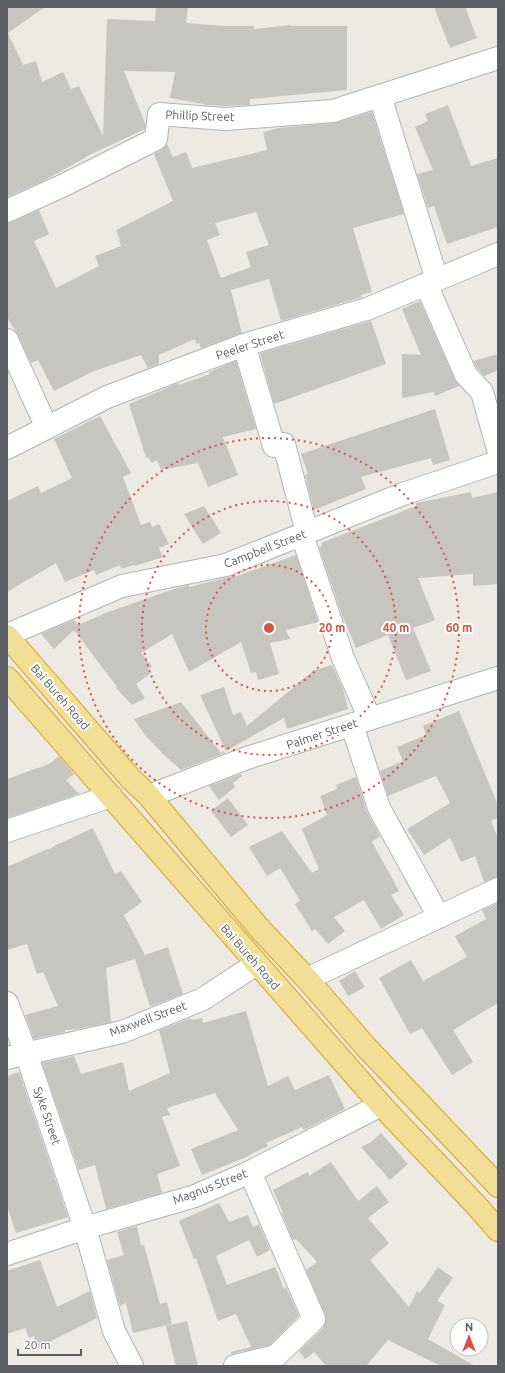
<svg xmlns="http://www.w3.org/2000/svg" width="505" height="1373" viewBox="0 0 505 1373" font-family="Ubuntu,sans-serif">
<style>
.building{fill:#c7c5c0;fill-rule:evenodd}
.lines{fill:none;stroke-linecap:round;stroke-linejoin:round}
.street-casing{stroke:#b0b3b7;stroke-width:24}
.highway-casing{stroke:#d7a618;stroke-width:24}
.street{stroke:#fff;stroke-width:22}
.highway{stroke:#f1df95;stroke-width:22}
.ring{fill:none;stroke:#d6533f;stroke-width:2;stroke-dasharray:2 4}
.labels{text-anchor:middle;stroke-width:4;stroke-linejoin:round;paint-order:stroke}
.street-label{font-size:12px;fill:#5b5e62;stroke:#fff}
.centre{fill:#d6533f;stroke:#fff;stroke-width:2}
.ring-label{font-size:12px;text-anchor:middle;font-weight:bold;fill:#d6533f;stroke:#fff;stroke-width:4;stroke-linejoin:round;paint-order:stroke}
</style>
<rect width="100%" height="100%" fill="#eceae3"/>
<path class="building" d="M 7,7 L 45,7 L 8,33 L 23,65 L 36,61 L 42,82 L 63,72 L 71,89 L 79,86 L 103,136 L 107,19 L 155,21 L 156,7 L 188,7 L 186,23 L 225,26 L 254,26 L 254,29 L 291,25 L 291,26 L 347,26 L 347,90 L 250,99 L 250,105 L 225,106 L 208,105 L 170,98 L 175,72 L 124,71 L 145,123 L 145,129 L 85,157 L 85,158 L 43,181 L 7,197 Z
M 434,7 L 465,7 L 477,38 L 450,48 Z
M 448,105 L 471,166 L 498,158 L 498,227 L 447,244 L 434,206 L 428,208 L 417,174 L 433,170 L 415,127 L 428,121 L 425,114 Z
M 372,112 L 404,214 L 353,228 L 372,292 L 361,295 L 362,297 L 281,321 L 269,279 L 231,290 L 242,333 L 201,348 L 199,343 L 196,344 L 195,339 L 159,355 L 159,364 L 148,368 L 141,355 L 94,371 L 54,391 L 38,360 L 31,363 L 18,335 L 7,317 L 7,223 L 12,222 L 39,210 L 49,234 L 34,241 L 56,288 L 99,266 L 95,256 L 121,246 L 119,241 L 120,240 L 116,230 L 173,201 L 154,154 L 162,150 L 167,144 L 173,157 L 186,152 L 192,168 L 267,150 L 263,132 L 279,128 L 334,123 ZM 256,212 L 269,245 L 246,252 L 251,267 L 221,278 L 207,240 L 220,235 L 215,223 Z
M 420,301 L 455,380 L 459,386 L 435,396 L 434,392 L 402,398 L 402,354 L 421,355 L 402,309 Z
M 371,321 L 386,364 L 274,404 L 260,353 Z
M 498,354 L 498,370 L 484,376 L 477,368 L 473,361 Z
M 236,361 L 256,429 L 223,437 L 238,475 L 208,487 L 198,463 L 161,470 L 157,460 L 152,463 L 148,457 L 146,458 L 129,404 L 179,383 L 179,385 L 210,374 L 209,372 Z
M 435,409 L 450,460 L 433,465 L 431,458 L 361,477 L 366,489 L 314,510 L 305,475 L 308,474 L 301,454 Z
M 100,416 L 131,473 L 123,477 L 141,525 L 150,522 L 152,527 L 159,524 L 169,544 L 159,548 L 163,557 L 135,566 L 134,565 L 121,569 L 120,565 L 96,575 L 94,570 L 65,582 L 56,563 L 7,592 L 7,501 L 38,486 L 41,493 L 72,478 L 54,439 Z
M 471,492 L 472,498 L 498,492 L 498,584 L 473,586 L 473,574 L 418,578 L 435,620 L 413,628 L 431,671 L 406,680 L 388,635 L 356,648 L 342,615 L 319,547 L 322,546 L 321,543 L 416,506 L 416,503 Z
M 204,506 L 221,533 L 203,544 L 184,514 Z
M 296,555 L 318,622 L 286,630 L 290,639 L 270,643 L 279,674 L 258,680 L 256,672 L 251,673 L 241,642 L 189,672 L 172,634 L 141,653 L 152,666 L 148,669 L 151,673 L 136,684 L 145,698 L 132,705 L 116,688 L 117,687 L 74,630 L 54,649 L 41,634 L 74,620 L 78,625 L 108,612 L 177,588 L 189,585 L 189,587 L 233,576 L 234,577 Z
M 332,665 L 343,689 L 348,709 L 287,729 L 284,718 L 226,751 L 200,695 L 224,687 L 233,715 L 241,712 L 247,726 L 313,671 Z
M 181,702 L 221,753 L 224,751 L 225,753 L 181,770 L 164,755 L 145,735 L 134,719 Z
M 459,711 L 498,805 L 498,818 L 491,821 L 498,838 L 498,877 L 484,882 L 475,856 L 461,862 L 450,838 L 424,855 L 407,829 L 450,803 L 436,776 L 388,796 L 380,771 L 403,761 L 397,747 L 426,735 L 423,726 Z
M 59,756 L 74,774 L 66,780 L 79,794 L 7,818 L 7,779 L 49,764 Z
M 241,774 L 242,776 L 233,783 L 235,787 L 219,800 L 209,786 Z
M 356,777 L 367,812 L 380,836 L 372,842 L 399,891 L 391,895 L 404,915 L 381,929 L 364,900 L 334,917 L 345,931 L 328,944 L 315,929 L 312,931 L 295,904 L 300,901 L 280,868 L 267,876 L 249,847 L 282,831 L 312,873 L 319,869 L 302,829 L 327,815 L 320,796 L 337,789 L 336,785 Z
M 228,798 L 248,825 L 231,837 L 211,811 Z
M 93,828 L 115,874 L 121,871 L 142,902 L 124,915 L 145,955 L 168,947 L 183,994 L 150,1007 L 135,959 L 106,968 L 111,1022 L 78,1029 L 65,1030 L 65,1032 L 34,1039 L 25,1015 L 58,1006 L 43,972 L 37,974 L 27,944 L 7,950 L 7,867 L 45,850 L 52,848 L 52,847 Z
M 498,903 L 498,1003 L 453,1030 L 473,1062 L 452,1075 L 422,1028 L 410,1034 L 379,978 L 411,960 L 423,981 L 467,957 L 455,936 L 486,919 L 482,910 Z
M 355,971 L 365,987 L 348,996 L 339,981 Z
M 246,1011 L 268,1086 L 288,1076 L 295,1090 L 329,1075 L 345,1109 L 304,1130 L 302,1127 L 266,1143 L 268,1146 L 251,1154 L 251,1155 L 202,1175 L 191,1149 L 238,1130 L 215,1093 L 167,1108 L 170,1115 L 162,1117 L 180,1166 L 157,1174 L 162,1193 L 106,1209 L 95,1165 L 79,1170 L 42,1063 L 74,1056 L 81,1074 L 123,1062 L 129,1091 L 170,1073 L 159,1030 L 191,1018 L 192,1020 L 202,1018 L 203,1023 Z
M 19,1072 L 68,1217 L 16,1233 L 7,1206 L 7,1076 Z
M 381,1133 L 408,1164 L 390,1180 L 361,1147 L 371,1142 Z
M 331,1162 L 358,1201 L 377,1186 L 389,1202 L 368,1218 L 389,1243 L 370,1260 L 409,1307 L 417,1291 L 420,1293 L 438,1267 L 453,1278 L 437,1301 L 445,1305 L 428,1339 L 475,1366 L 441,1366 L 388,1340 L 366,1366 L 326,1366 L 314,1352 L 305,1359 L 299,1351 L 323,1328 L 326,1321 L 325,1314 L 306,1270 L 317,1262 L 296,1239 L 293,1240 L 282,1214 L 283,1213 L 273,1190 L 308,1172 L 309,1176 Z
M 219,1203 L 229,1222 L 248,1215 L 253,1227 L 259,1224 L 270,1250 L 257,1257 L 249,1240 L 216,1256 L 227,1285 L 275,1267 L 284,1289 L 286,1287 L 299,1316 L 270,1345 L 231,1354 L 231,1352 L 251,1347 L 236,1314 L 218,1321 L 196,1258 L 194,1259 L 179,1221 Z
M 137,1226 L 141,1245 L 144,1245 L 160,1304 L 167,1302 L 172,1324 L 133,1333 L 126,1303 L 120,1306 L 107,1260 L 124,1255 L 117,1232 Z
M 40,1260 L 57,1307 L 90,1291 L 97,1318 L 35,1349 L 34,1336 L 29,1338 L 25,1328 L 7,1334 L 7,1271 Z
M 187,1321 L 198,1366 L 176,1366 L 166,1326 Z"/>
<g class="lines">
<g class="street-casing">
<path id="street" d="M 380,96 L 437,280
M 7,211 L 64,185 L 156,139 L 159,114 L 225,119 L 333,111 L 498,58
M 426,284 L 466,375 L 482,392 L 498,449
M 7,340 L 47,428
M 244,345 L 274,446 L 284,444 L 307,533
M 7,448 L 107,397 L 244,345 L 367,309 L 498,254
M 302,535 L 343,658 L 370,719
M 7,635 L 122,586 L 226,565 L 403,494 L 498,462
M 352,725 L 379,808 L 439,917
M 149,796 L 247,758 L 498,678
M 7,831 L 111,796
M 307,979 L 498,889
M 7,1003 L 26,1053 L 85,1228 L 114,1331 L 132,1366
M 7,1058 L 122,1032 L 203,999 L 256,964
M 7,1254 L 85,1228 L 195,1196 L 250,1172 L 381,1105
M 235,1366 L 276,1356 L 314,1319 L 250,1172"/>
</g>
<g class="highway-casing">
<path id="highway" d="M 7,636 L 131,779 L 149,796 L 259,928 L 307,979 L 366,1047 L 498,1186
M 7,678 L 381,1105 L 475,1204 L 498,1230"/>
</g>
<use href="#street" class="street"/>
<use href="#highway" class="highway"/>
</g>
<g class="ring">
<circle cx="269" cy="628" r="63"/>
<circle cx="269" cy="628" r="127"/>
<circle cx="269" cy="628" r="190"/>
</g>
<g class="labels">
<g class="street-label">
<text transform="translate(200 116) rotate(2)" y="4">Phillip Street</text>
<text transform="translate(250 345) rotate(-18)" y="4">Peeler Street</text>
<text transform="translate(265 549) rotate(-21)" y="4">Campbell Street</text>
<text transform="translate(60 697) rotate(49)" y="4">Bai Bureh Road</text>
<text transform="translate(322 734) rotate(-18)" y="4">Palmer Street</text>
<text transform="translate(250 957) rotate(49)" y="4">Bai Bureh Road</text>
<text transform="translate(148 1019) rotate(-20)" y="4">Maxwell Street</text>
<text transform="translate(47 1116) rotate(71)" y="4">Syke Street</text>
<text transform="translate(210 1187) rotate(-21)" y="4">Magnus Street</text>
</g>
</g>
<circle cx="269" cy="628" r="6" class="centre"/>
<g class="ring-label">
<text x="332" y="632">20 m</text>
<text x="396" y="632">40 m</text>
<text x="459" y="632">60 m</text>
</g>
<rect width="505" height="1373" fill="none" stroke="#5b5e62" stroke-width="16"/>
<g transform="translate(469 1337)"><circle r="19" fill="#ffffff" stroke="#bdbfc0"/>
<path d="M0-3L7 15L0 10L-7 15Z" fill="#d6533f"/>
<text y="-6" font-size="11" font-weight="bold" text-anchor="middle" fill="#5b5e62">N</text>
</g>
<path d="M18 1349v6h63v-6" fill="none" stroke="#5b5e62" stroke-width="2"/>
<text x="24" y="1349" font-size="12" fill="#5b5e62" stroke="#ffffff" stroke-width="3" paint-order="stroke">20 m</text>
</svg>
